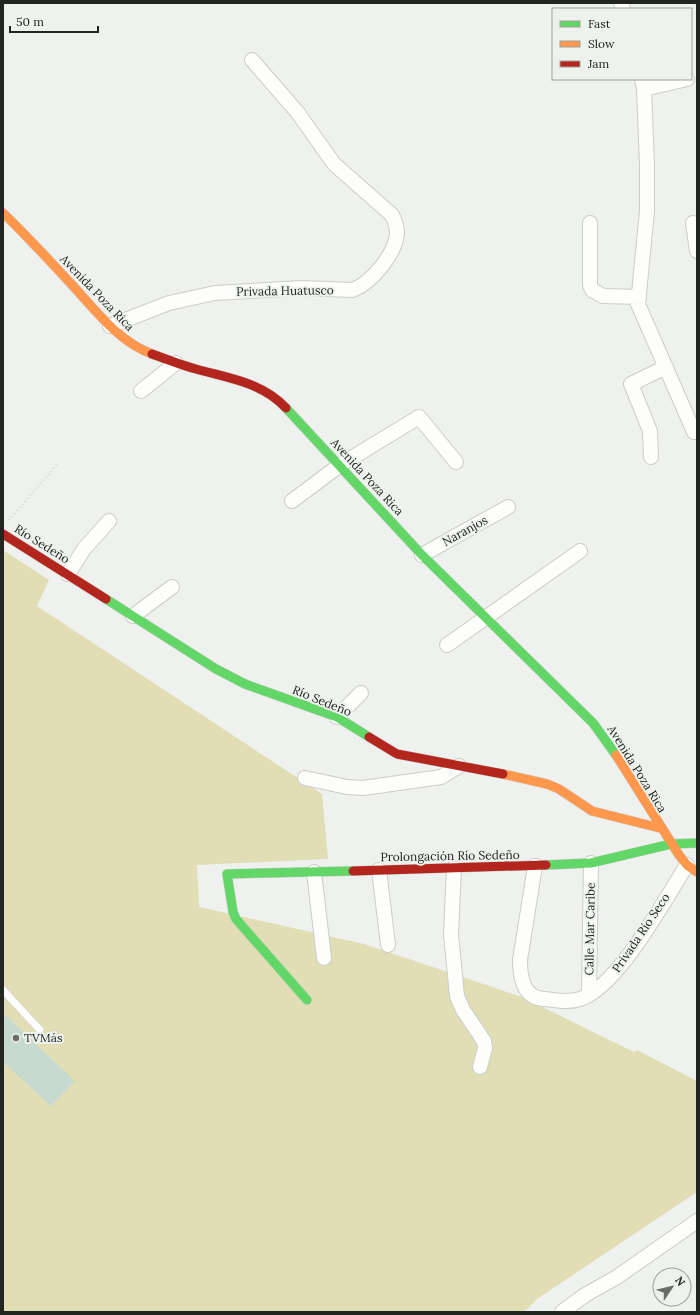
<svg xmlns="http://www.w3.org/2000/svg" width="700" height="1315" viewBox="0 0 700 1315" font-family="Lora,serif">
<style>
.green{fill:#e1deb5}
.building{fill:#c7dacf}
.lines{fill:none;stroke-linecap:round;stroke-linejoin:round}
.lane-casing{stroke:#cbcdca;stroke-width:8}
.street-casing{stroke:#cbcdca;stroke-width:16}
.fast-casing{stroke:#cbcdca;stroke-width:10}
.slow-casing{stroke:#cbcdca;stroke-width:10}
.jam-casing{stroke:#cbcdca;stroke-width:10}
.path{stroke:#d5d6d4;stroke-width:2;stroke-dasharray:1 3;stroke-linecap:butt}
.lane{stroke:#fdfdfc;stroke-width:7}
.street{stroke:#fdfdfc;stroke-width:14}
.fast{stroke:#63d668;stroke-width:9}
.slow{stroke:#ff974d;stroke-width:9}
.jam{stroke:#b3261e;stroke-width:9}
.poi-dot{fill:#6a6c6a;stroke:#eef2ed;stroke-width:1.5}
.labels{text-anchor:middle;stroke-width:4;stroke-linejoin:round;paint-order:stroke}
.street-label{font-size:12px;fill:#232523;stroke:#eef2ed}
.poi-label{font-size:12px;fill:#232523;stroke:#eef2ed;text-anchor:start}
</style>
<rect width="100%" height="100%" fill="#eff1ee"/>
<path class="green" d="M 3,550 L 49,580 L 37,606 L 322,794 L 328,859 L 197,865 L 199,907 L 364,944 L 522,997 L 634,1052 L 637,1050 L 697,1081 L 697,1192 L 537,1299 L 524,1312 L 3,1312 Z"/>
<path class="building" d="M 3,1013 L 75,1081 L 51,1106 L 3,1062 Z"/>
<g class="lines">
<g class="lane-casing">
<path id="lane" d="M 3,990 L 40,1030"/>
</g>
<g class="street-casing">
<path id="street" d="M 621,3 L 623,9
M 642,79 L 644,89 L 647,165 L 647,211 L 638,304 L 694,432 L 697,432
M 644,89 L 687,79
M 590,223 L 590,285 L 592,290 L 603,296 L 639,297
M 693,223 L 697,251
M 110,326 L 169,303 L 215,293 L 302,288 L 352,290 C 371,284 396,253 397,233 C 397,226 395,221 392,215 L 334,164 L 298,113 L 252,60
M 141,391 L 176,363
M 651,457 L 650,431 L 631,384 L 666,367
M 292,501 L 340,465 L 419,417 L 456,462
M 422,555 L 508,507
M 68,574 L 84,549 L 109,521
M 133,616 L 172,587
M 447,645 L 580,551
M 337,717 L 361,693
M 305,778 L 347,787 L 363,788 L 441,777 L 459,766
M 535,866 L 520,960 C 520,977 523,998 544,999 C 556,1000 569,1003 580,999 C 618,987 665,899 687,865
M 454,868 L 451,935 L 457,996 L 463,1010 L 484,1041 L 485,1048 L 480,1067
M 379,870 L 388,945
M 314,872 L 324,958
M 589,995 L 591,863
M 562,1312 L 585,1295 L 617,1277 L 697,1221"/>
</g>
<g class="fast-casing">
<path id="fast" d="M 286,408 L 422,555 L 593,723 L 616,755
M 106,599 L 216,669 L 245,684 L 337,717 L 369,737
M 546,865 L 591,863 L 671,844 L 697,843
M 307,1000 L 236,919 L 233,912 L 227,874 L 353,871"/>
</g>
<g class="slow-casing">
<path id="slow" d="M 3,213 C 28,237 50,261 73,286 C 97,312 119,342 152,354
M 616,755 L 679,855 L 687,865 L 697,872
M 503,774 L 547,784 L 559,789 L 592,811 L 660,828"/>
</g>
<g class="jam-casing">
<path id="jam" d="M 152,354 C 166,359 181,365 196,369 C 228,378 262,382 286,408
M 3,534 L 106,599
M 369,737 L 397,754 L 503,774
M 353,871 L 546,865"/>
</g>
<path class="path" d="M 9,520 L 59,462"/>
<use href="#lane" class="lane"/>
<use href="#street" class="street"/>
<use href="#fast" class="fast"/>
<use href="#slow" class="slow"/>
<use href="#jam" class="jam"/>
</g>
<circle class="poi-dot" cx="16" cy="1038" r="4"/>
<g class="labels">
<g class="street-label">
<text transform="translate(285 291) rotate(-1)" y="4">Privada Huatusco</text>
<text transform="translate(97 293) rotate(46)" y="4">Avenida Poza Rica</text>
<text transform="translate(367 477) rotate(47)" y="4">Avenida Poza Rica</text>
<text transform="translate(465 531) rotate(-29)" y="4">Naranjos</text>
<text transform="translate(42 544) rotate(32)" y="4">Río Sedeño</text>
<text transform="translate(322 701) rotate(22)" y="4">Río Sedeño</text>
<text transform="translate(637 769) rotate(58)" y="4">Avenida Poza Rica</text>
<text transform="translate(450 856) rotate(-1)" y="4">Prolongación Río Sedeño</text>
<text transform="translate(590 929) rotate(-89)" y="4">Calle Mar Caribe</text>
<text transform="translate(641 933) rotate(-56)" y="4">Privada Río Seco</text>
</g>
<g class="poi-label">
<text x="24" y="1042">TVMás</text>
</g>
</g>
<rect width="700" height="1315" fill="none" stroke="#232523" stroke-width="8"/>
<rect x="552" y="8" width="140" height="72" fill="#eef2ed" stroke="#9da09c"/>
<rect x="560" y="21" width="20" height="6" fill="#63d668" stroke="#9da09c"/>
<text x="588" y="28" font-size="12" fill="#232523">Fast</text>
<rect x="560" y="41" width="20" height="6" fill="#ff974d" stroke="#9da09c"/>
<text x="588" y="48" font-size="12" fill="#232523">Slow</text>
<rect x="560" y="61" width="20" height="6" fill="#b3261e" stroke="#9da09c"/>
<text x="588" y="68" font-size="12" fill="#232523">Jam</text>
<g transform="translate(672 1287) rotate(55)"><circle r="19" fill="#eef2ed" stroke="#9da09c"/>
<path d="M0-3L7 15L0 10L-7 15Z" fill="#6a6c6a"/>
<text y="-6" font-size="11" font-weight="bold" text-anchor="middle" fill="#232523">N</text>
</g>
<path d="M10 26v6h88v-6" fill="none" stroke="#232523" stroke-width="2"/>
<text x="16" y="26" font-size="12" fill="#232523" stroke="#eef2ed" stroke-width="3" paint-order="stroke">50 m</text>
</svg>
